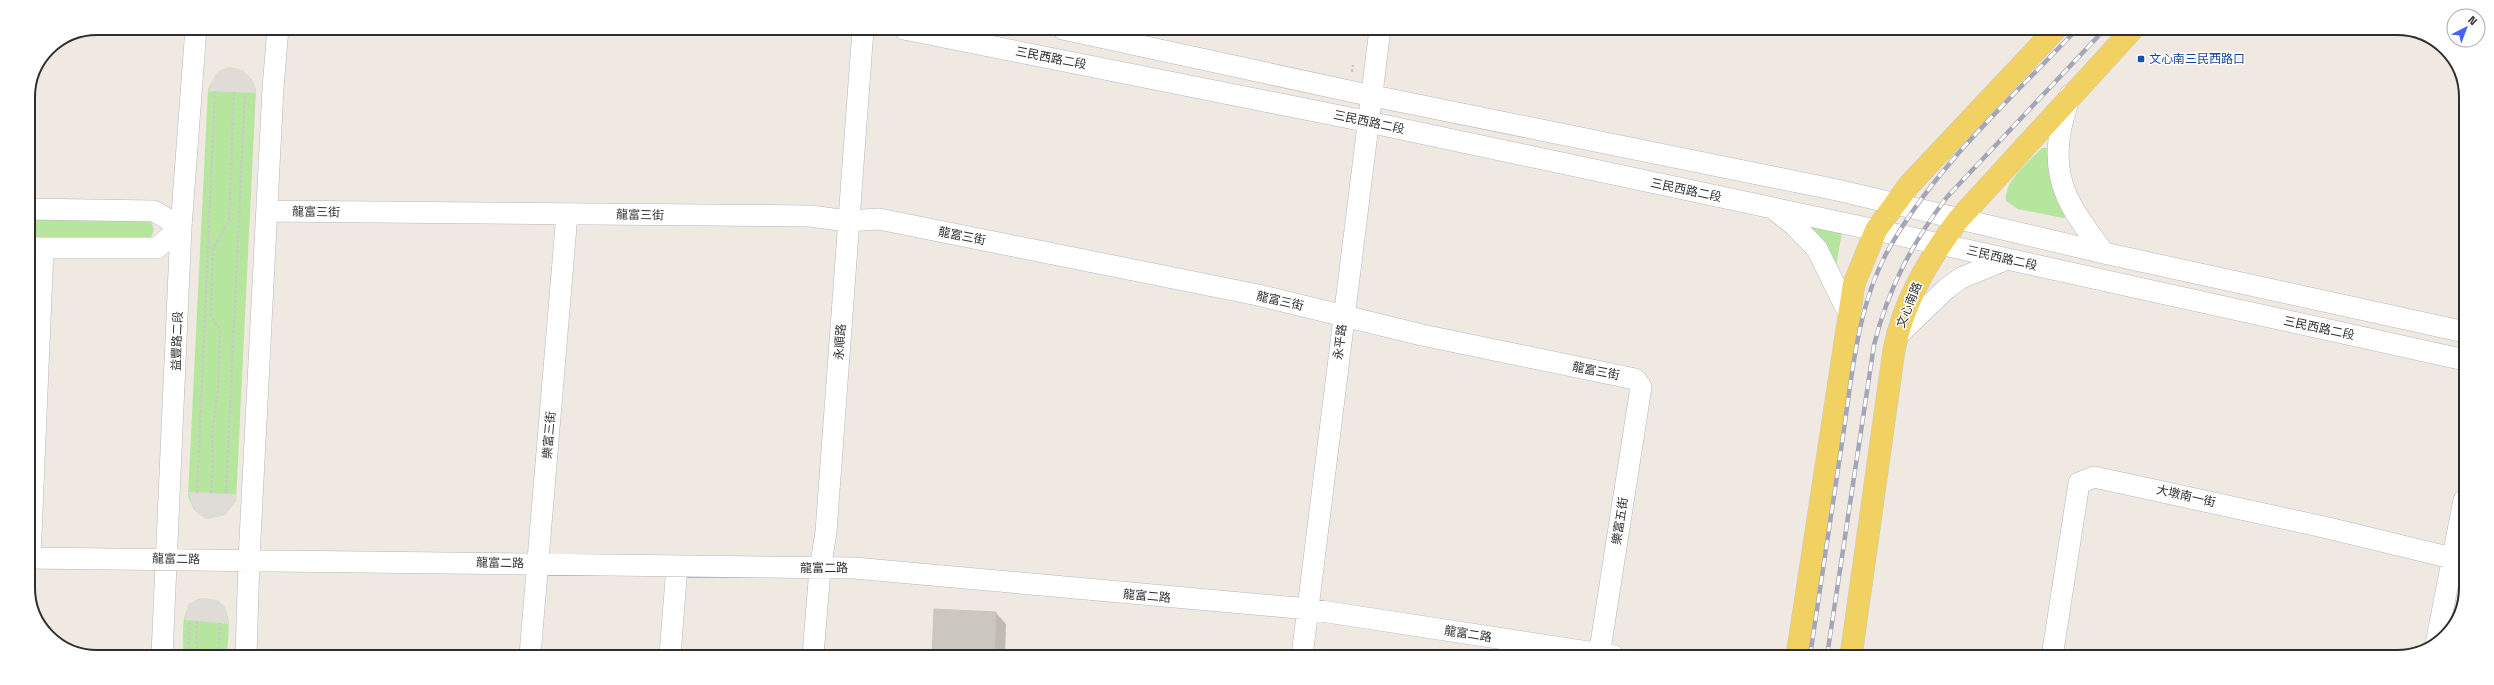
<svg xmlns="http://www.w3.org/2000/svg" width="2494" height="685" viewBox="0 0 2494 685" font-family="'Space Grotesk','Noto Sans TC',sans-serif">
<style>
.green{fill:#b6e59e}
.plaza{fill:#dfdcd8}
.shadow{fill:#0003}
.building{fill:#cbc7bf;stroke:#cbc5ba}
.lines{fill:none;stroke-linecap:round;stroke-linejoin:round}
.minor-casing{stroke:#b4b7c1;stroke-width:22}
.major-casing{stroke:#c9c9c9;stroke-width:23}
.path{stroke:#c9c9c9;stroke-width:2.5;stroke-dasharray:3 2;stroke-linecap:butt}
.minor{stroke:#fff;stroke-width:21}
.major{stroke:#f2d163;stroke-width:22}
.rail-casing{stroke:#a3a6b8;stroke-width:4.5}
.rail{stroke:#fff;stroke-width:3;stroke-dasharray:9;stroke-linecap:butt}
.transit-dot{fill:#1a4fb4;stroke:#fff;stroke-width:1.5}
.labels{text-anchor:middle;stroke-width:3;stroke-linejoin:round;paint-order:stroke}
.street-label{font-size:12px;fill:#2e2e2e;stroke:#fff}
.transit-label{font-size:12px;fill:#164399;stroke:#fff;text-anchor:start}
.rim{fill:none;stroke:#2e2e2e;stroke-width:2}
</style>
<rect width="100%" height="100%" fill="#efe9e1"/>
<path class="green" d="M 228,67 C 243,69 252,75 256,90 L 236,501 L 225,515 L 206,519 L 194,510 L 188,496 L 208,89 L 216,74 Z
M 2042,148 L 2050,148 L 2066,217 L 2063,218 L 2018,209 L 2006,201 C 2004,180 2029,162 2042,148 Z
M 28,216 L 150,220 L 154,229 L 151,238 L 28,240 Z
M 1807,225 L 1842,232 L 1836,267 Z
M 203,598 C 237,601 228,629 227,655 L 183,655 C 184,635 178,602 203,598 Z"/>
<path class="plaza" d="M 228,67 L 243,70 L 254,83 L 256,93 L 208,91 L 214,77 L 219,71 Z
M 188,492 L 236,494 L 236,501 L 225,515 L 206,519 L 194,510 Z
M 203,598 L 218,600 L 225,607 L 229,624 L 185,620 L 188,604 Z"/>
<path class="shadow" d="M 996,613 L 1006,624 L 1005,656 L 933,656 Z"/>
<path class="building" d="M 934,609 L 996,612 L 994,656 L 932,656 Z"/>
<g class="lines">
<g class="minor-casing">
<path id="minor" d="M 904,29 L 1345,117 L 1876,230 L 2465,360
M 1063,29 L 1349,91 L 1837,190 L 2104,253 L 2465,332
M 2070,95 C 2066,110 2060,125 2059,140 C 2053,189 2077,216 2104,253
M 28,209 L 154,211 L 181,227
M 1775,210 L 1794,225 L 1817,249 L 1849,314
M 267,211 L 810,216 L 848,221 L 879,219 L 1258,295 L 1422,335 L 1635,379 L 1641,387 L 1599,656
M 29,248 L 157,248 L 181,227
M 1897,336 L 1946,289 L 1961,278 L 2007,259
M 28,558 L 854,568 L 1308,609 L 1614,656
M 30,558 L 43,248
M 2436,644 L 2464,500
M 162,655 L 181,227 L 196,28
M 246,655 L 249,559 L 273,88 L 278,28
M 530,655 L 567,214
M 670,655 L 677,566
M 813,655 L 820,569 L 826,532 L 863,29
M 1302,656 L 1380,29
M 2052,657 L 2079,483 L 2094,477 L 2328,528 L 2464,561"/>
</g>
<g class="major-casing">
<path id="major" d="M 1797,656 L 1854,284 L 1876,230 L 1909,185 L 2055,30
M 1851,656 L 1894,350 C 1903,302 1929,259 1958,220 L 2132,30"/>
</g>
<path class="path" d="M 1352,72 L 1353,65
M 197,493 L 215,91
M 211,493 L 213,461 L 212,433 L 218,392 L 220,330 L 211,315 L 213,249 L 229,221 L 234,92
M 226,493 L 245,93
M 197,621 L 196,644 L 201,655
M 188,655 L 190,621
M 218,655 L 220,623"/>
<use href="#minor" class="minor"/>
<use href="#major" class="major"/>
<g class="rail-casing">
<path id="rail" d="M 1810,656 C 1821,583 1832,509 1843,436 C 1852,375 1857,309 1886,254 C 1932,169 2011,99 2076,30
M 1827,656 L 1874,345 C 1888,289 1912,243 1947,197 L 2104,30"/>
</g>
<use href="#rail" class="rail"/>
</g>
<rect class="transit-dot" x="2137" y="55" width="8" height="8" rx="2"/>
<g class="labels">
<g class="street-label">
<text transform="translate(1051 58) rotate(11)" y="4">三民西路二段</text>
<text transform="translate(1369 122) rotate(12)" y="4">三民西路二段</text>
<text transform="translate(1686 190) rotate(12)" y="4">三民西路二段</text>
<text transform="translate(316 212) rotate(1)" y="4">龍富三街</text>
<text transform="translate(640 215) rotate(1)" y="4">龍富三街</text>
<text transform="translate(962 236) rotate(11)" y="4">龍富三街</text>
<text transform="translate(2002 258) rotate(13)" y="4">三民西路二段</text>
<text transform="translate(1280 301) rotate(13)" y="4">龍富三街</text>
<text transform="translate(1909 305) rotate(-68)" y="4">文心南路</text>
<text transform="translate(2319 328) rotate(12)" y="4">三民西路二段</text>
<text transform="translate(177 341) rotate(-88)" y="4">益豐路二段</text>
<text transform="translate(840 342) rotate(-86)" y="4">永順路</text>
<text transform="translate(1340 342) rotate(-83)" y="4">永平路</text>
<text transform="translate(1596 371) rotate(11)" y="4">龍富三街</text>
<text transform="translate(549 435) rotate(-85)" y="4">樂富三街</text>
<text transform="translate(2186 496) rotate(13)" y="4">大墩南一街</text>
<text transform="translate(1620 521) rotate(-81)" y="4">樂富五街</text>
<text transform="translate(176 559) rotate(1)" y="4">龍富二路</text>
<text transform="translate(500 563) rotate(1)" y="4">龍富二路</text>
<text x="824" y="572">龍富二路</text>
<text transform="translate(1147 596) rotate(5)" y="4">龍富二路</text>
<text transform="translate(1468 634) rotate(9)" y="4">龍富二路</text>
</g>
<g class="transit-label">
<text x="2149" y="63">文心南三民西路口</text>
</g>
</g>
<path d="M0 0H2494V685H0ZM97 35H2397A62 62 0 0 1 2459 97V588A62 62 0 0 1 2397 650H97A62 62 0 0 1 35 588V97A62 62 0 0 1 97 35Z" fill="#fff" fill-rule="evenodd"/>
<path class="rim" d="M97 35H2397A62 62 0 0 1 2459 97V588A62 62 0 0 1 2397 650H97A62 62 0 0 1 35 588V97A62 62 0 0 1 97 35Z"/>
<g transform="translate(2466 28) rotate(42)"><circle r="19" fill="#ffffff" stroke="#ababab"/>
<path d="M0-3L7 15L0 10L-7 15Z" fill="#4264fb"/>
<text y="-6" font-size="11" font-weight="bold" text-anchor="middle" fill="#2e2e2e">N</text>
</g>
</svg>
